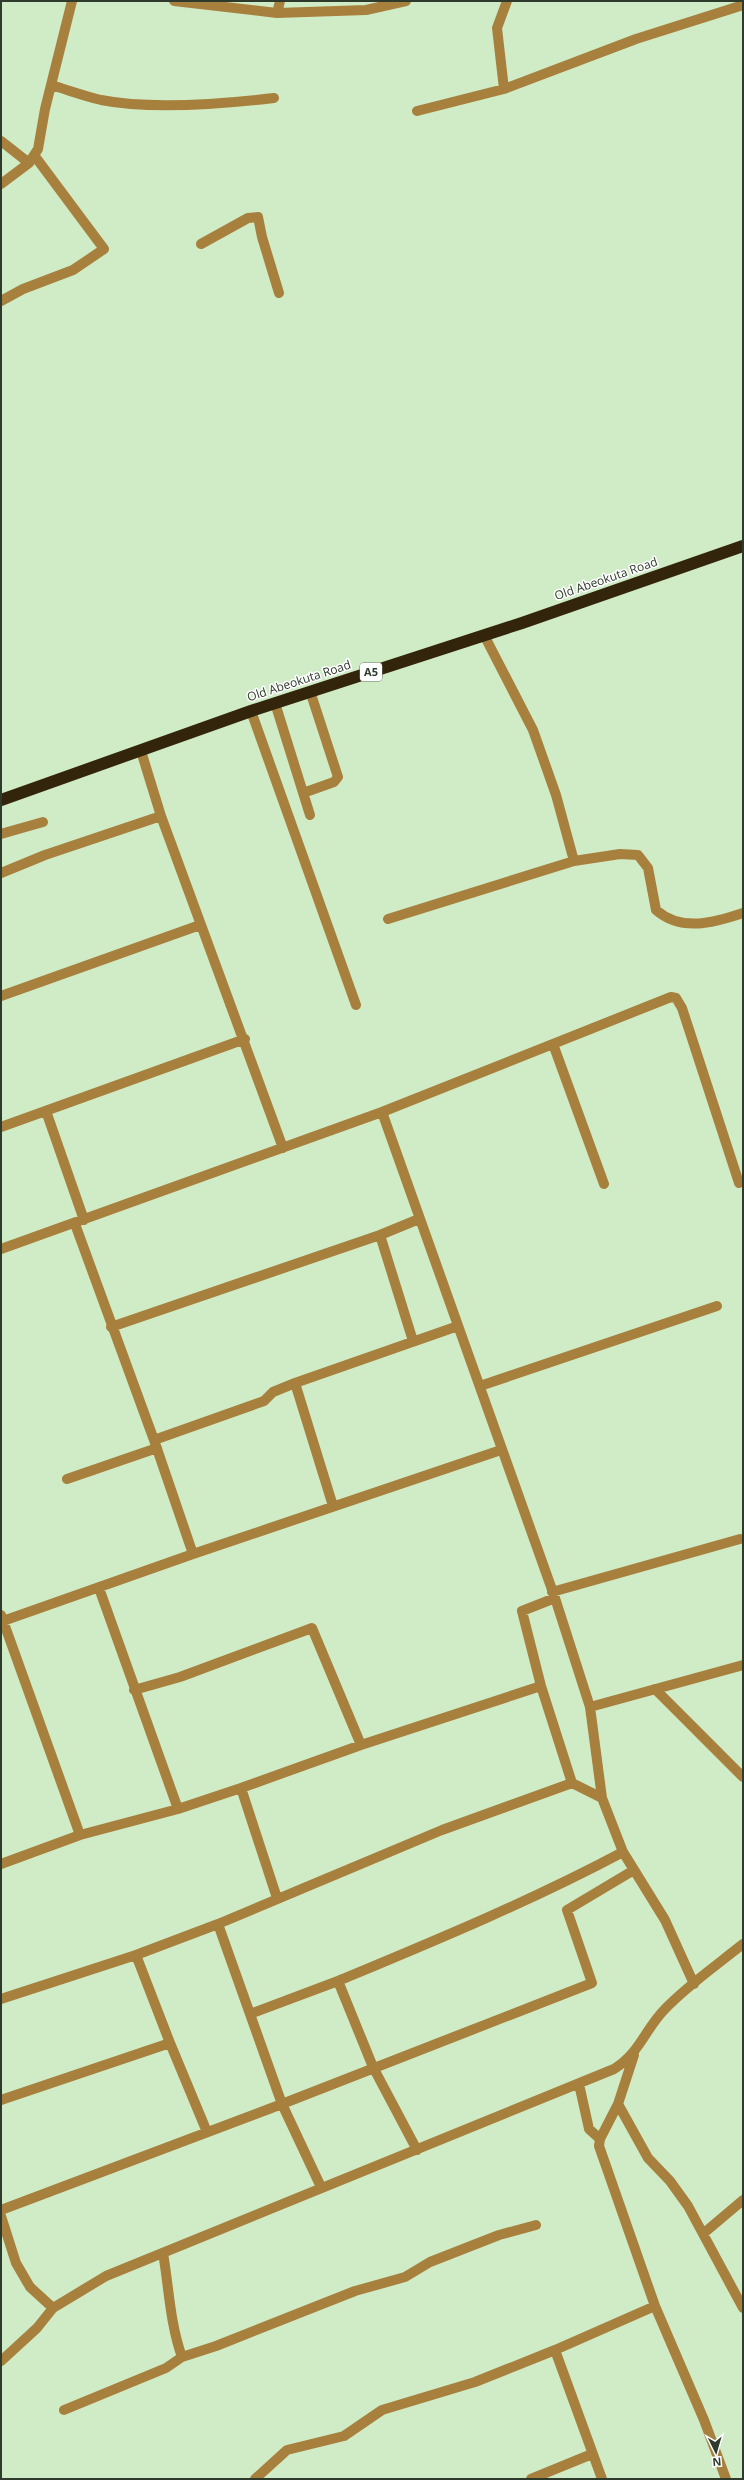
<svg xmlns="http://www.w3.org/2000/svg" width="744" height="2480" viewBox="0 0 744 2480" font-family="'Open Sans',sans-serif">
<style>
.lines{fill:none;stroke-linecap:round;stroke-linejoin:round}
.minor{stroke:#a8803e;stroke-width:10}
.highway{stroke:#33250c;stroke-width:12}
.labels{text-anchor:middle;stroke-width:3;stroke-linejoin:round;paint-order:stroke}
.shield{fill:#fff;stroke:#6d756b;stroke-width:1}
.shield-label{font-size:11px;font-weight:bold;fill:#2e3a2b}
.street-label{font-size:12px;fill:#2e3a2b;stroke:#fff}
</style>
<rect width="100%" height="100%" fill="#d0ecc7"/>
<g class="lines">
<path class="minor" d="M 174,1 L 277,13 L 366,10 L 406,1
M 277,13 L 280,1
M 51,85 C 68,90 84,96 101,100 C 152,110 223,104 274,98
M 504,89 L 497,28 L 507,1
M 417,111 L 504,89 L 636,39 L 743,5
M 1,141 L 29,163
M 1,184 L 29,163 L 38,149 L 45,109 L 72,1
M 201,244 L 248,218 L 258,217 L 262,237 L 279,293
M 1,301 L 23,289 L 73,270 L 104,249 L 34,155
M 275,703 L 310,815
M 251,711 L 356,1005
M 141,751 L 161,816
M 303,793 L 334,782 L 338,777 L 310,691
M 1,834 L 43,822
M 574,861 L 620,854 L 638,855 L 648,868 L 656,910 C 681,932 713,923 743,913
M 1,873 L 45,855 L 161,816 L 283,1148
M 388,919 L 574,861 L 556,795 L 533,730 L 484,635
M 1,996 L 200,925
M 553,1044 L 604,1184
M 46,1111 L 84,1220
M 382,1112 L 555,1598 L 590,1707 L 602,1798 L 623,1852 L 665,1920 L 694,1984
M 1,1127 L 245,1039
M 75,1224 L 154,1440 L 193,1554
M 380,1235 L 413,1341
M 1,1249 L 382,1112 L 671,997 L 676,998 L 682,1008 L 739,1183
M 111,1327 L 380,1235 L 419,1219
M 295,1383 L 333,1506
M 480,1386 L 717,1306
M 154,1440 L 264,1401 L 273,1392 L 295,1383 L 458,1326
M 67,1479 L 157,1448
M 99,1588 L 178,1809
M 552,1592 L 740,1539
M 555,1598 L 522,1611 L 541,1686 L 572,1783 L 602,1798
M 1,1615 L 80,1835
M 3,1621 L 193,1554 L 501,1450
M 655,1689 L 743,1777
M 134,1690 L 180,1677 L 312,1628 L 361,1745
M 590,1707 L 743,1665
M 241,1788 L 361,1745 L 541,1686
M 1,1864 L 80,1835 L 178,1809 L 241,1788 L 277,1898
M 218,1924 L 250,2014
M 136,1955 L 170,2043
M 1,1999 L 136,1955 L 218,1924 L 442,1830 L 572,1783
M 634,2055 L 618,2104 L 648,2158 L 670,2181 L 688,2206 L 743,2308
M 579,2084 L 589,2129 L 600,2139
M 1,2100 L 170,2043 L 207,2132
M 618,2104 L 600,2139 L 599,2146 L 655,2306 L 704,2420 L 726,2479
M 417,2150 L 373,2067 L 338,1981 C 434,1941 531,1901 623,1852
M 321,2187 L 282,2104 L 250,2014 L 338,1981
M 1,2210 L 282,2104 L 592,1983 L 567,1910 L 634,1870
M 1,2216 L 16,2263 L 30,2287 L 53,2308
M 704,2233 L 743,2200
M 163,2253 C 169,2288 170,2324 182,2357
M 555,2350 L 602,2479
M 1,2361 L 37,2328 L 53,2308 L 106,2276 L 614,2069 C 640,2053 645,2029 665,2009 C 688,1985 717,1965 743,1944
M 64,2410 L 166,2368 L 182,2357 L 216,2346 L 355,2291 L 405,2277 L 430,2262 L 499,2235 L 536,2225
M 255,2479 L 287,2450 L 344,2436 L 382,2410 L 475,2382 L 555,2350 L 655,2306
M 531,2479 L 592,2454"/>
<path class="highway" d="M 1,800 L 251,711 L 522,623 L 743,546"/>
</g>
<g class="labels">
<rect class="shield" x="360" y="663" width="22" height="18" rx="3"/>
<g class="shield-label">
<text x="371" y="676">A5</text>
</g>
<g class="street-label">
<text transform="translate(606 579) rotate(-19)" y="4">Old Abeokuta Road</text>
<text transform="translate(299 681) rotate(-18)" y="4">Old Abeokuta Road</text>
</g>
</g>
<rect width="744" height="2480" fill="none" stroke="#2e3a2b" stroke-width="4"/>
<g transform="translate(716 2452) rotate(175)" stroke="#ffffff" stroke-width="3" paint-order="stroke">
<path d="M0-3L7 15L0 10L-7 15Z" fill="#2e3a2b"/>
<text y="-6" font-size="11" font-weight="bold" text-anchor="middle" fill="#2e3a2b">N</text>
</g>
</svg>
